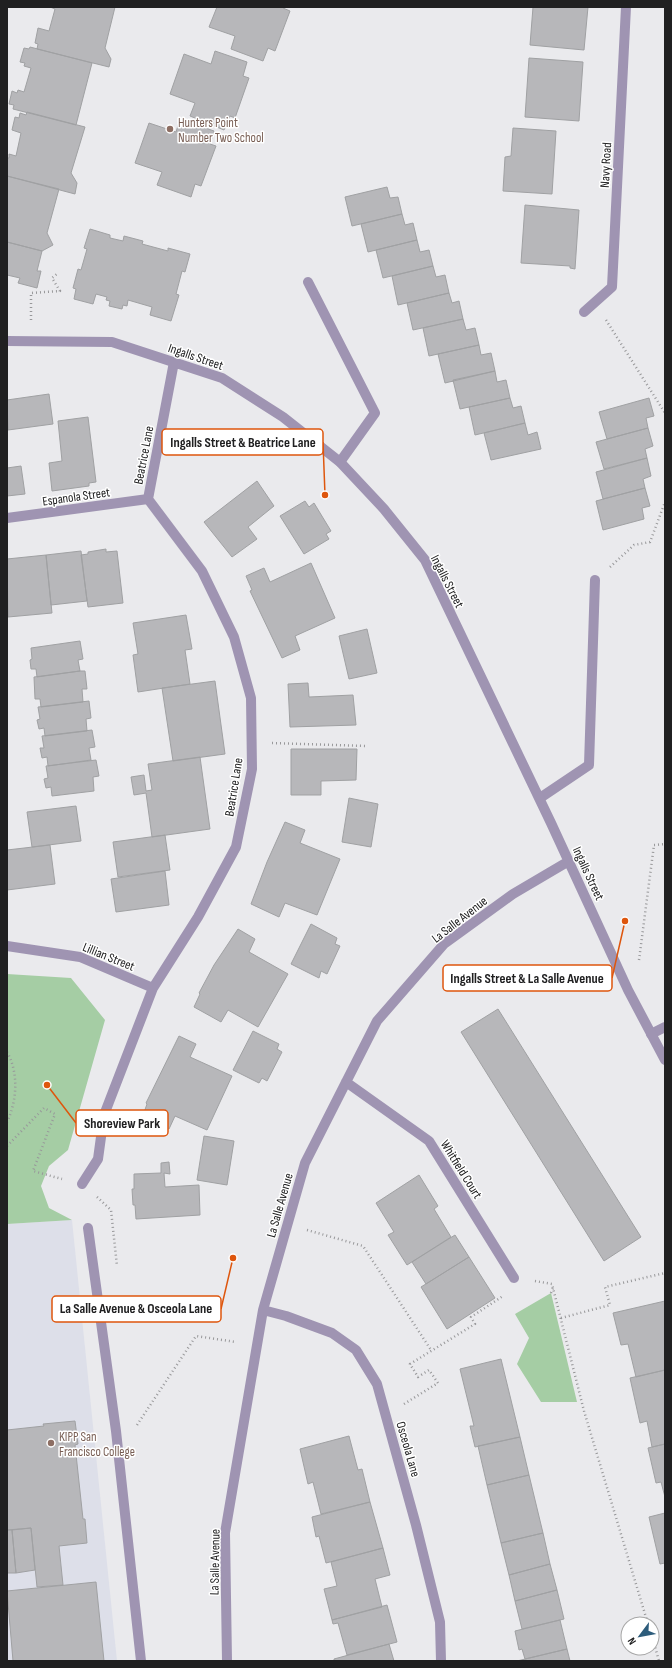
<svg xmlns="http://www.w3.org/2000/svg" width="672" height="1668" viewBox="0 0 672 1668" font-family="'Sofia Sans Condensed',sans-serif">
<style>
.built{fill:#dddfe9}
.park{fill:#a5cda4}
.building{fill:#b7b7ba;stroke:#a0a1a3}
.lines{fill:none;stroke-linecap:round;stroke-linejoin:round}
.path{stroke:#98989a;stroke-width:2.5;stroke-dasharray:1 3;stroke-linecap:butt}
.lane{stroke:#9f94b2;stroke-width:10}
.street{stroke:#9f94b2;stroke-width:10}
.education-dot{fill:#8d6e63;stroke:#fff;stroke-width:1.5}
.labels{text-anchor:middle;stroke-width:3;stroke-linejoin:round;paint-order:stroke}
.education-label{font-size:13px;fill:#785e54;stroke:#fff;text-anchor:start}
.street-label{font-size:13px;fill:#202021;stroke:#fff}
.leader{fill:none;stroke:#de560d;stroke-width:1.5}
.callout-dot{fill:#de560d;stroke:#fff;stroke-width:1.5}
.callout{fill:#fff;stroke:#de560d;stroke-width:1.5}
.callout-label{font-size:14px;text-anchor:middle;font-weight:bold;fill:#202021}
</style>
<rect width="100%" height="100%" fill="#eaeaed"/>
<path class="built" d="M 72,1220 L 117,1661 L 7,1661 L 7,1224 Z"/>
<path class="park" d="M 7,974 L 71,978 L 105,1020 L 68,1150 L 49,1166 L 41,1186 L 49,1208 L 72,1220 L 7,1224 Z
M 551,1293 L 577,1402 L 541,1402 L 517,1364 L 529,1338 L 515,1314 Z"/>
<path class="building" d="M 50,7 L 115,7 L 105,48 L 111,59 L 109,67 L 37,49 L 38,44 L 35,43 L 38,28 L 49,31 L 55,9 Z
M 217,7 L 283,7 L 283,8 L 290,11 L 275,51 L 268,48 L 263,61 L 231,49 L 235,36 L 209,27 Z
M 533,7 L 588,7 L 584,50 L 530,45 Z
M 30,47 L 92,63 L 76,125 L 13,109 L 14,105 L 9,104 L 12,91 L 17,93 L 18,90 L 24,92 L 31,68 L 24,66 L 25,63 L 20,62 L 24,48 L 29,49 Z
M 215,51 L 247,62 L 243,76 L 249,78 L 235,118 L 230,116 L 224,130 L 190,116 L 195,103 L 170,94 L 184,54 L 211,64 Z
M 529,58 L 583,62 L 579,121 L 525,117 Z
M 27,112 L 85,127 L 71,173 L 77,183 L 75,194 L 7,176 L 7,158 L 9,158 L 9,154 L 16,156 L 21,133 L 12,130 L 15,117 L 19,118 L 20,113 L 26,115 Z
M 180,119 L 214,131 L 210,144 L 216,146 L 201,186 L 195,184 L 191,197 L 157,185 L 162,172 L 135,163 L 149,123 L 176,132 Z
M 513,128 L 556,131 L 552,194 L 503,191 L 505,157 L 511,156 Z
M 7,176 L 59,189 L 47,233 L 53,245 L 42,251 L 7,242 Z
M 387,187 L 390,198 L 398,197 L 402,214 L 352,226 L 345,197 Z
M 525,205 L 579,210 L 575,269 L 570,268 L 570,266 L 521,263 Z
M 402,214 L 405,225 L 413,223 L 417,240 L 368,252 L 361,224 Z
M 90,229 L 110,235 L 110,238 L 123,241 L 124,236 L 143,241 L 142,244 L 168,251 L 168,248 L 190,254 L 185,272 L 182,271 L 176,294 L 179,295 L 171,321 L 150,315 L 152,307 L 128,300 L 127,306 L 123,305 L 122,309 L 109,306 L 110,301 L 106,300 L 107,297 L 96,294 L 93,304 L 74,299 L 76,289 L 73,288 L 78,269 L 81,270 L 87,249 L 84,248 Z
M 417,240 L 420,252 L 429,250 L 433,266 L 383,278 L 376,250 Z
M 7,242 L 42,251 L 37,271 L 41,271 L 37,288 L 18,283 L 20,278 L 7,275 Z
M 433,266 L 436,277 L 445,275 L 449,293 L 398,305 L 392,276 Z
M 449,293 L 452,303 L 459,301 L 463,319 L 413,330 L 407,303 Z
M 463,319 L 466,330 L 475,328 L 479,345 L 429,356 L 423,328 Z
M 479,345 L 481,355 L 491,353 L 495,371 L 445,383 L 438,354 Z
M 495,371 L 497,382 L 506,380 L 510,398 L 460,409 L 453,380 Z
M 49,394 L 53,424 L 8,430 L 7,400 Z
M 510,398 L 513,408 L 521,406 L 525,423 L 475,435 L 469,407 Z
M 649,398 L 654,416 L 646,418 L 648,428 L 607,439 L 599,412 Z
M 88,417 L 96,482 L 89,483 L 89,486 L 52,491 L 49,463 L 62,461 L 58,421 Z
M 525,423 L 528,435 L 537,432 L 541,449 L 491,460 L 484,433 Z
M 648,428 L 653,446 L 645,449 L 647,458 L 604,469 L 596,442 Z
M 647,458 L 651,476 L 643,479 L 645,488 L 603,499 L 596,472 Z
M 7,465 L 7,468 L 21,466 L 25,494 L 7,496 Z
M 257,481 L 274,506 L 248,527 L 257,539 L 232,557 L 204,522 Z
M 645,488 L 650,506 L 642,508 L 644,519 L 603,530 L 596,501 Z
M 305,501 L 309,507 L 314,503 L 331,531 L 326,534 L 329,539 L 304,554 L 280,516 Z
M 106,549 L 106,552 L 117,551 L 123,603 L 88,607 L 81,555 L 88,554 L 88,552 Z
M 81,551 L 87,601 L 51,605 L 46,555 Z
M 46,555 L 52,613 L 8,617 L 7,559 Z
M 311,563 L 335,618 L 295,636 L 300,650 L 282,658 L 250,591 L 252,590 L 246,576 L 264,568 L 270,582 Z
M 186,615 L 192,649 L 185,650 L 190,684 L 138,692 L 133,655 L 138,654 L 133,623 Z
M 367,629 L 377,673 L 349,679 L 339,636 Z
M 80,641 L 83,659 L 78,660 L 80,671 L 37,677 L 36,669 L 31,669 L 30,660 L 32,659 L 31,648 Z
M 80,671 L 85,671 L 87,689 L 82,689 L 83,702 L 41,707 L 40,699 L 35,699 L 34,677 Z
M 215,681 L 225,754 L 173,761 L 162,688 Z
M 308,683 L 309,697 L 353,695 L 356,725 L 290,727 L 288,684 Z
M 89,701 L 91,718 L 86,719 L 87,731 L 45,736 L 44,728 L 39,729 L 37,720 L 40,719 L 38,707 Z
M 92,730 L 95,747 L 89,748 L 91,760 L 48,766 L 47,757 L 42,758 L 40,748 L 44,748 L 42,736 Z
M 291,749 L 357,749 L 356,780 L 321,781 L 321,795 L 291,795 Z
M 200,757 L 210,829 L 152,837 L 146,793 L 134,795 L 131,777 L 144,775 L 146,791 L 152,790 L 148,764 Z
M 96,760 L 99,776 L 93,777 L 94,791 L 52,796 L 51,787 L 46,788 L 44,779 L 48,778 L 46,766 Z
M 349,798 L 378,804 L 371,847 L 342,842 Z
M 76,806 L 81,841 L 32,847 L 27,812 Z
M 285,822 L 305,830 L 300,843 L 340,859 L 317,915 L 285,903 L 279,917 L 251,904 L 267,862 Z
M 165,835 L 170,870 L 118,877 L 113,842 Z
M 50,845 L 55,884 L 7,890 L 7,850 Z
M 165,871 L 169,905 L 116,912 L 111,879 Z
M 311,924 L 337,938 L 335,944 L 340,946 L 327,974 L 321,971 L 319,978 L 291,964 Z
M 238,929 L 255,939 L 249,952 L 288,974 L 258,1027 L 228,1010 L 221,1022 L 194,1007 L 200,994 L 199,993 L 214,965 Z
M 498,1009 L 641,1237 L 604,1261 L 461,1032 Z
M 253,1031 L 279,1044 L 277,1049 L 282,1052 L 267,1081 L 262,1078 L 259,1083 L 233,1070 Z
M 179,1036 L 196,1044 L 190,1057 L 232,1076 L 207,1130 L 175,1116 L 169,1129 L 142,1118 L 147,1104 L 146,1103 Z
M 204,1136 L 234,1141 L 227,1185 L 197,1180 Z
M 169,1162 L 170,1174 L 164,1173 L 165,1187 L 199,1185 L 200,1215 L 136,1219 L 135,1205 L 133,1205 L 132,1189 L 134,1189 L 134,1174 L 161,1173 L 161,1163 Z
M 419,1175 L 438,1206 L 434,1209 L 451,1237 L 407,1265 L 388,1235 L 394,1232 L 376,1203 Z
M 455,1235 L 469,1257 L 426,1284 L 412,1262 Z
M 469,1257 L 495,1298 L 447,1329 L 421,1287 Z
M 665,1301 L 665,1370 L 636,1377 L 628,1344 L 621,1345 L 613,1313 Z
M 501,1359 L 520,1437 L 475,1447 L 470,1426 L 474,1426 L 460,1369 Z
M 665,1370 L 665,1444 L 652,1447 L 647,1421 L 640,1423 L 630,1378 Z
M 75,1421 L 78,1444 L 75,1445 L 83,1519 L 85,1519 L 87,1543 L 59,1546 L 63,1585 L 37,1587 L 31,1528 L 7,1530 L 7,1430 L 44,1426 L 43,1424 Z
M 349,1436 L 358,1470 L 362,1469 L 370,1502 L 321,1514 L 313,1482 L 308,1484 L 300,1449 Z
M 520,1437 L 529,1475 L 487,1485 L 478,1446 Z
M 665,1444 L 665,1497 L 661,1482 L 656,1483 L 648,1448 Z
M 529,1475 L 543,1533 L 501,1543 L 487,1485 Z
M 370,1502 L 383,1548 L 326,1563 L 319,1536 L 316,1537 L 312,1517 Z
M 665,1513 L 665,1563 L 660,1564 L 649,1517 Z
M 31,1528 L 35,1570 L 16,1573 L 12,1530 Z
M 7,1530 L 12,1530 L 16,1573 L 7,1573 Z
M 543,1533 L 550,1564 L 509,1575 L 501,1543 Z
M 383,1548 L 390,1575 L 375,1579 L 382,1607 L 332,1620 L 324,1589 L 337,1586 L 331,1562 Z
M 550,1564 L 557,1590 L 515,1601 L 509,1575 Z
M 96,1582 L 104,1661 L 13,1661 L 7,1591 Z
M 557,1590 L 564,1619 L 522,1629 L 515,1601 Z
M 387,1605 L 397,1642 L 347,1655 L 338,1623 L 333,1624 L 332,1620 Z
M 560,1620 L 567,1649 L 525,1659 L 522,1649 L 519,1650 L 515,1631 Z
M 389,1644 L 394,1661 L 334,1661 L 334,1659 Z
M 567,1649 L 570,1661 L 517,1661 Z"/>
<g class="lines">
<path class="path" d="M 31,320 L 31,293 L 60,291 L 52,278 L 58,273
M 606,320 L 665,413
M 610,567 L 634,545 L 650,542 L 665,502
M 272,743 L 365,746
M 639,960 L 654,845 L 665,844
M 7,1052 C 19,1073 17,1101 7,1122
M 7,1146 L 44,1108 L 55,1114 L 33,1171 L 62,1179
M 97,1197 L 111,1210 L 117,1266
M 307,1230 L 363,1246 L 431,1350
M 535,1281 L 552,1284 L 584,1411 L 648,1624
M 551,1293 L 553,1288
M 561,1318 L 610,1305 L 605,1287 L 665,1273
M 404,1404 L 438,1383 L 429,1370 L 418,1377 L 410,1364 L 475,1324 L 471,1317 L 503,1296
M 137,1425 L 196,1336 L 236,1342
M 652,1636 L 659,1661"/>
<path class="lane" d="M 308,282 L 375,413 L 340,462
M 540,798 L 589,765 L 595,580
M 651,1034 L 665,1027
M 88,1228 L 116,1431 L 141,1661"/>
<path class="street" d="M 584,312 L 612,287 L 626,7
M 7,341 L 112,342 L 222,378 L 283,417 L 340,462 L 384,509 L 425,560 L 551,823 L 628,990 L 665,1060
M 7,518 L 148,499
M 7,946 L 80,957 L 153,988
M 346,1082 L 429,1141 L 514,1278
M 82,1184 L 98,1159 L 104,1115 L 153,988 L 198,917 L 236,847 L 252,769 L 251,698 L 234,637 L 202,571 L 148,499 L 174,362
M 263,1310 L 286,1316 L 332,1333 L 356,1350 L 377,1384 L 416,1525 L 440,1622 L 441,1661
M 227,1661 L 225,1533 L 263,1310 L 305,1163 L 377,1021 L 444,944 L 513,894 L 569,861"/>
</g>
<g class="education-dot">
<circle cx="170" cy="129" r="4"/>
<circle cx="51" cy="1443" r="4"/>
</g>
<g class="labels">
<g class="education-label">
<text x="178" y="127">Hunters Point<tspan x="178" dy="15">Number Two School</tspan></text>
<text x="59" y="1441">KIPP San<tspan x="59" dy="15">Francisco College</tspan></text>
</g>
<g class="street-label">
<text transform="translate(605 165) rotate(-87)" y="5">Navy Road</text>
<text transform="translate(196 356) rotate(19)" y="5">Ingalls Street</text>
<text transform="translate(143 455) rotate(-79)" y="5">Beatrice Lane</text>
<text transform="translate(76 496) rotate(-8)" y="5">Espanola Street</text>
<text transform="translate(448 581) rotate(63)" y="5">Ingalls Street</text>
<text transform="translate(233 787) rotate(-81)" y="5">Beatrice Lane</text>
<text transform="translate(589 873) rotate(65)" y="5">Ingalls Street</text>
<text transform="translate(459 919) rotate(-38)" y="5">La Salle Avenue</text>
<text transform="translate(109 956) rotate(22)" y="5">Lillian Street</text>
<text transform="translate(462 1169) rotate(58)" y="5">Whitfield Court</text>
<text transform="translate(279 1205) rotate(-74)" y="5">La Salle Avenue</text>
<text transform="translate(409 1449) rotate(74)" y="5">Osceola Lane</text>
<text transform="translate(214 1562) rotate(-89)" y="5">La Salle Avenue</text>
</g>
</g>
<path class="leader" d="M325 495L323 442M625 921L612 978M47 1085L76 1123M233 1258L221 1309"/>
<g class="callout-dot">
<circle cx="325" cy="495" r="4"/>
<circle cx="625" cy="921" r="4"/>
<circle cx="47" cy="1085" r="4"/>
<circle cx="233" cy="1258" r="4"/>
</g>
<g class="callout">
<rect x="162" y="429" width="161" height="26" rx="4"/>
<rect x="443" y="965" width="169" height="26" rx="4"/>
<rect x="76" y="1110" width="92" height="26" rx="4"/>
<rect x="52" y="1296" width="169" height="26" rx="4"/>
</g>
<g class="callout-label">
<text x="243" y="447">Ingalls Street &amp; Beatrice Lane</text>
<text x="527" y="983">Ingalls Street &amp; La Salle Avenue</text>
<text x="122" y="1128">Shoreview Park</text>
<text x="136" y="1313">La Salle Avenue &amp; Osceola Lane</text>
</g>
<rect width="672" height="1668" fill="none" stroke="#202021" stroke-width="16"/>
<g transform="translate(640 1636) rotate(238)"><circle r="19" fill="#ffffff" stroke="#a6a6a6"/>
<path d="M0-3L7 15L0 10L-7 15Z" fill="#2d5c7b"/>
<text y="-6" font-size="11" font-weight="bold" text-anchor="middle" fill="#202021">N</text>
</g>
</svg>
